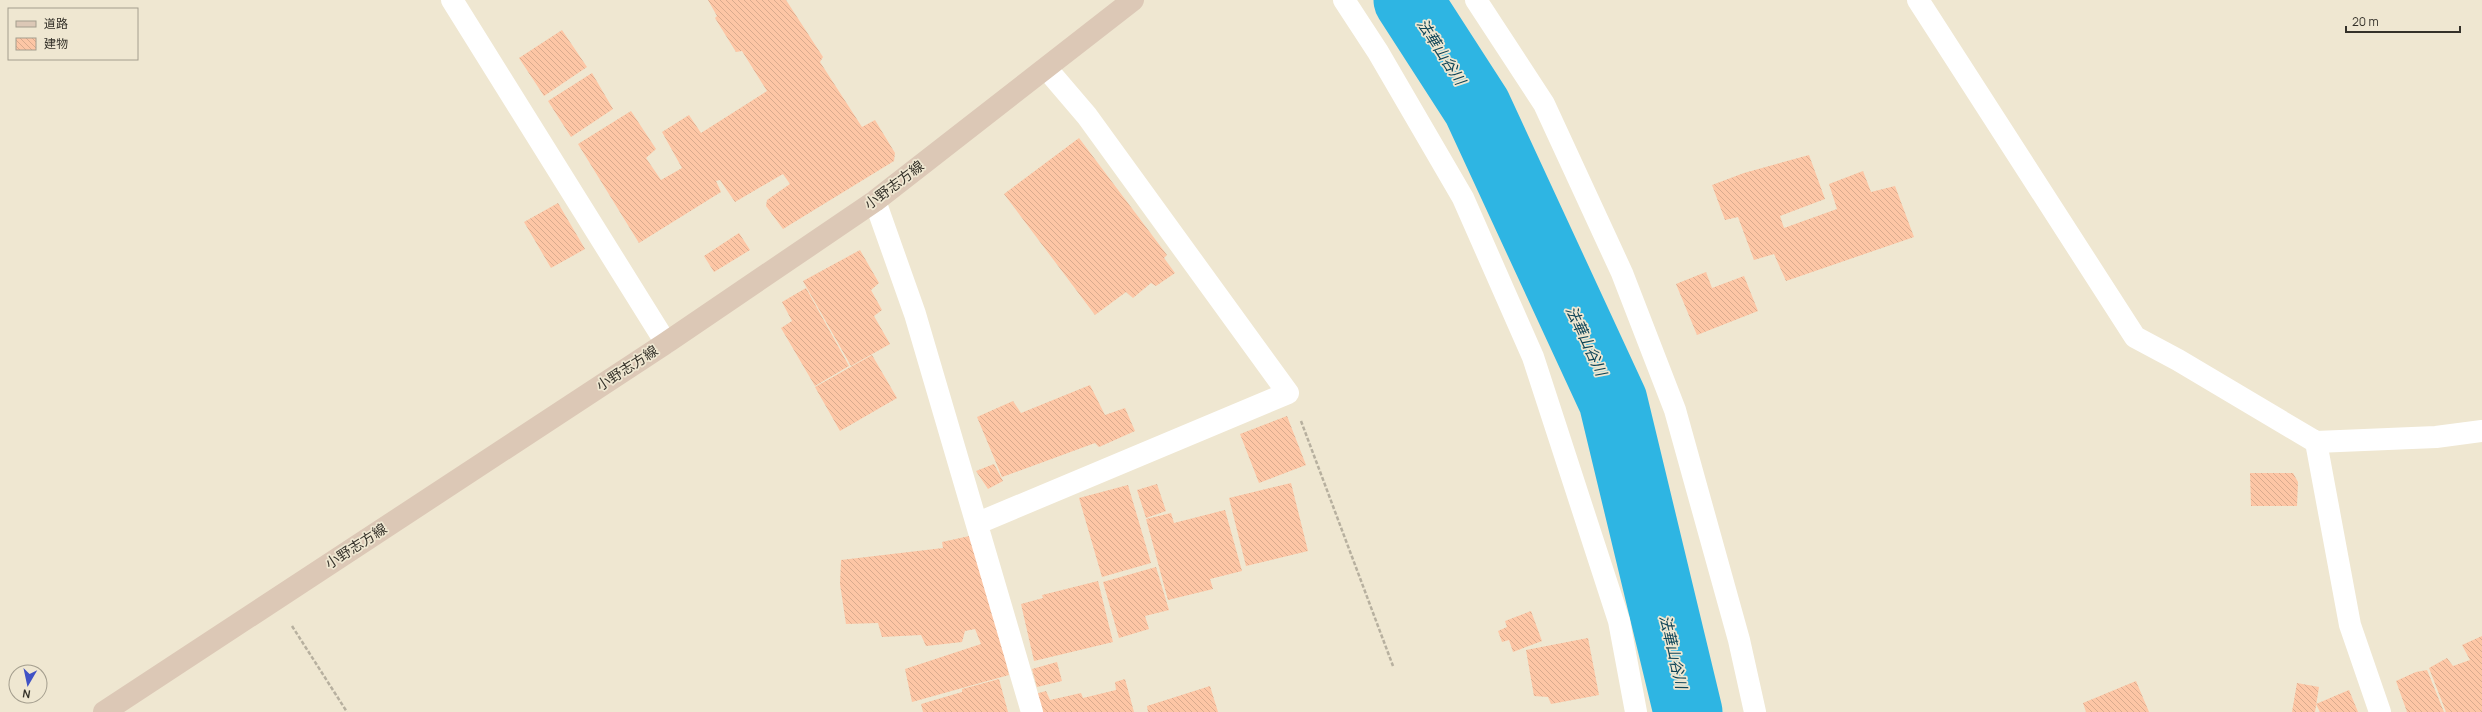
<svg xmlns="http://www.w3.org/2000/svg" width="2482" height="712" viewBox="0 0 2482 712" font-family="Manrope,'Noto Sans JP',sans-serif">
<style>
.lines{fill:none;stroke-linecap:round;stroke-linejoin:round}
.river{stroke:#2eb5e3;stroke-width:69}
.building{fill:url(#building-back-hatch)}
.path{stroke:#b7b09f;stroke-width:2.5;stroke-dasharray:4 2;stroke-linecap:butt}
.street{stroke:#fff;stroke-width:22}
.secondary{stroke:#dcc8b6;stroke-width:22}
.labels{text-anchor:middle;stroke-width:3.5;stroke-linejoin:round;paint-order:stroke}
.street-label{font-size:14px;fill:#343129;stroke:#efe7d1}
.water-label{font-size:15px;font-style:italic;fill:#0f4558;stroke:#efe7d1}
</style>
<defs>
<pattern id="building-back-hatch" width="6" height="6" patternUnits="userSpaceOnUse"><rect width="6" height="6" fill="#fdc6a5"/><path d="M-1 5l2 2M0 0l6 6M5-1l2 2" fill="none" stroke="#d9ab8e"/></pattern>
</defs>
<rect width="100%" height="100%" fill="#efe7d1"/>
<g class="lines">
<path class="river" d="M 1408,0 L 1477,107 L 1613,401 L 1688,712"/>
</g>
<path class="building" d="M 708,0 L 786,0 L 823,57 L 820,62 L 862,127 L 875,120 L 895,153 L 894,161 L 783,229 L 766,206 L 767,200 L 790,184 L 783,174 L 735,202 L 720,180 L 716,181 L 721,192 L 639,243 L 578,144 L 631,111 L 656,149 L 646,158 L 661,180 L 682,168 L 662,132 L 689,115 L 701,133 L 767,91 L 742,51 L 736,52 L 715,18 L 717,16 Z
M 562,30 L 587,67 L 544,96 L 519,58 Z
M 592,73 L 613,109 L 571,137 L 548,101 Z
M 1079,138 L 1167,255 L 1164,258 L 1175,273 L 1156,286 L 1151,283 L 1133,298 L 1126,292 L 1095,315 L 1004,194 Z
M 1809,155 L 1825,199 L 1780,216 L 1784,228 L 1837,209 L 1829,184 L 1863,171 L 1871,192 L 1895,186 L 1914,237 L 1786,281 L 1774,254 L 1754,260 L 1738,217 L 1725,220 L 1712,185 L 1744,173 Z
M 558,203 L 585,249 L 551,268 L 524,222 Z
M 739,233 L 750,250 L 714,272 L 704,256 Z
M 860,250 L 879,283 L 871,290 L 882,310 L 874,316 L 890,344 L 851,366 L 803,281 Z
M 1706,272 L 1712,288 L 1744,276 L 1758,311 L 1697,335 L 1676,284 Z
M 806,288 L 849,366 L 815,386 L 781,328 L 792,321 L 782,302 Z
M 872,355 L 897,398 L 840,431 L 815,387 Z
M 1090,385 L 1105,415 L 1125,408 L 1135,431 L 1099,447 L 1095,443 L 1002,477 L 977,417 L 1013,401 L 1021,413 Z
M 1287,416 L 1306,465 L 1259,483 L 1240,434 Z
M 994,464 L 1003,481 L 988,489 L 976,471 Z
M 2250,473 L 2293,473 L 2298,482 L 2297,506 L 2251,506 Z
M 1291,483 L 1308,551 L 1246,566 L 1229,498 Z
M 1157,484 L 1166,511 L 1146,518 L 1137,490 Z
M 1128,485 L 1151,563 L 1102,577 L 1079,498 Z
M 1225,510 L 1242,571 L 1210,579 L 1213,589 L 1168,600 L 1146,519 L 1171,513 L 1174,523 Z
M 974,535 L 977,537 L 1009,675 L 912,702 L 905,669 L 981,644 L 975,629 L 965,631 L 962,642 L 926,646 L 921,635 L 882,637 L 878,623 L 846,624 L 840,584 L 841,560 L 943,548 L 942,542 Z
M 1156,567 L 1169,610 L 1145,616 L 1149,629 L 1119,638 L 1103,582 Z
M 1098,581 L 1113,642 L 1034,661 L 1021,604 L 1043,598 L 1042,595 Z
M 1531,611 L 1542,641 L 1513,652 L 1509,640 L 1502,642 L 1498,631 L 1507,627 L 1505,621 Z
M 2482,636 L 2482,712 L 2446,712 L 2429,668 L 2447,658 L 2453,666 L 2470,660 L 2462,645 Z
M 1588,638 L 1599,695 L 1551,704 L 1548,697 L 1534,696 L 1526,650 Z
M 1057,662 L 1062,681 L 1037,687 L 1032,669 Z
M 2427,670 L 2444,712 L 2407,712 L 2396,681 L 2416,672 Z
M 999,679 L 1008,712 L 923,712 L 921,704 L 962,692 L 962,689 Z
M 1125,679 L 1134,712 L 1040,712 L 1035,694 L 1046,691 L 1050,700 L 1081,693 L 1083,698 L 1116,690 L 1115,682 Z
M 2136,681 L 2149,712 L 2086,712 L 2083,703 Z
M 2297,683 L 2319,687 L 2315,712 L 2292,712 Z
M 1210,686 L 1218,712 L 1148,712 L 1147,706 Z
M 2349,690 L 2358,712 L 2320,712 L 2316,704 Z"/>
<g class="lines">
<path class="path" d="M 1301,421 L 1393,666
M 292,626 L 347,712"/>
<path class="street" d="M 452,0 L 666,343
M 1344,0 L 1378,52 L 1463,198 L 1533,357 L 1619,621 L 1636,712
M 1476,0 L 1544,104 L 1622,273 L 1675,410 L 1739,640 L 1755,712
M 1918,0 L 2135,337 L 2178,360 L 2316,442 L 2436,437 L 2482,431
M 875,201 L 915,314 L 1032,712
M 2316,442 L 2350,625 L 2380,712
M 978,523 L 1288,393 L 1087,116 L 1046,68"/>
<path class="secondary" d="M 104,712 L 666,343 L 875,201 L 1133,0"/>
</g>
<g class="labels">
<g class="street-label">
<text transform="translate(894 185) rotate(-37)" y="5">小野志方線</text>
<text transform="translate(627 368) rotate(-33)" y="5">小野志方線</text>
<text transform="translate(356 546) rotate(-33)" y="5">小野志方線</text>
</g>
<g class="water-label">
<text transform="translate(1441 52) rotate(57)" y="5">法華山谷川</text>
<text transform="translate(1586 341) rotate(65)" y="5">法華山谷川</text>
<text transform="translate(1673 652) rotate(77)" y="5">法華山谷川</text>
</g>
</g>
<rect x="8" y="8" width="130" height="52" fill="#efe7d1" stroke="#a49e8e"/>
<rect x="16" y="21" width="20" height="6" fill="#dcc8b6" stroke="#a49e8e"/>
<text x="44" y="28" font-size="12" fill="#343129">道路</text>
<rect x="16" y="38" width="20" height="12" fill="url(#building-back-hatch)" stroke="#a49e8e"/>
<text x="44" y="48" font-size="12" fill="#343129">建物</text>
<g transform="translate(28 684) rotate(189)"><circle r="19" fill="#efe7d1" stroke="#a49e8e"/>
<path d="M0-3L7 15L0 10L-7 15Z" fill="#4052c5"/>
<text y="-6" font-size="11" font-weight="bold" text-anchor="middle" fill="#343129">N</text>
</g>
<path d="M2346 26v6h114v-6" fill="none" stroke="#343129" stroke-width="2"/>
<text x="2352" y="26" font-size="12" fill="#343129" stroke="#efe7d1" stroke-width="3" paint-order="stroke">20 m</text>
</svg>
